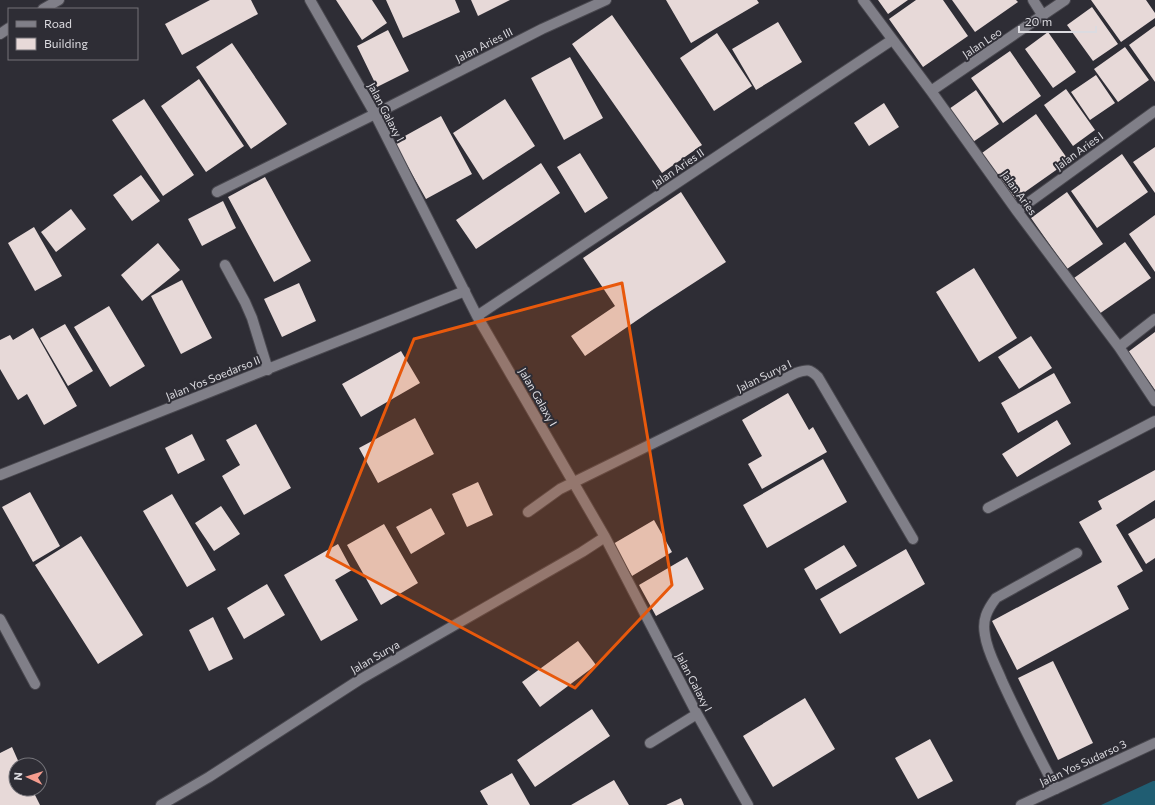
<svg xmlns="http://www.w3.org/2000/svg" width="1155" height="805" viewBox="0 0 1155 805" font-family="Commissioner,sans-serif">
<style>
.water{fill:#205d72}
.building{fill:#e7d9d8}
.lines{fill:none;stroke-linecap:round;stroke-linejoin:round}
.minor-casing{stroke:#49484f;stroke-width:12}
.minor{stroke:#807f88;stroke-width:10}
.marked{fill:#e8590c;fill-opacity:0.2;stroke:#e8590c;stroke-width:3;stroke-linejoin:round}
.labels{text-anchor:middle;stroke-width:4;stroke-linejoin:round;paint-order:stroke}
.street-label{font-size:11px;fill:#dcdbe0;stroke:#2e2d35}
</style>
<rect width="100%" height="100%" fill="#2e2d35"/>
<path class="water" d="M 1155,781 L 1155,805 L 1101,805 L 1153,781 Z"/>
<path class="building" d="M 210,0 L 251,0 L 258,14 L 182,55 L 165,24 Z
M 336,0 L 372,0 L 387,23 L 362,40 Z
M 386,0 L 455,0 L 460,12 L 403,38 Z
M 471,0 L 510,0 L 478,16 Z
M 666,0 L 757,0 L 759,3 L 691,43 Z
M 878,0 L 908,0 L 888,14 Z
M 916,0 L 943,0 L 968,36 L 923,67 L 889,19 Z
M 952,0 L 1016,0 L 1018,2 L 975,32 Z
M 1091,0 L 1146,0 L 1155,13 L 1155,18 L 1121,42 Z
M 1092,7 L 1118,44 L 1093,61 L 1067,25 Z
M 612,15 L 702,145 L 662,173 L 572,44 Z
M 778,22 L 802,62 L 756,90 L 732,49 Z
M 1155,26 L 1155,82 L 1129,45 Z
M 388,30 L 409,71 L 377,87 L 357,46 Z
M 1048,32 L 1076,72 L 1053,88 L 1025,49 Z
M 717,33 L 752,86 L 714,111 L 680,58 Z
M 232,43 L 287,124 L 251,149 L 196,67 Z
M 1125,47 L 1149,80 L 1118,102 L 1094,69 Z
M 1010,51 L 1041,96 L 1003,123 L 971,78 Z
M 570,57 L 603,118 L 564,140 L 531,78 Z
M 1096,75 L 1115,103 L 1090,120 L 1071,92 Z
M 199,79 L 244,146 L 206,172 L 161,106 Z
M 1066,89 L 1095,130 L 1073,146 L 1044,105 Z
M 976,90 L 999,124 L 973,142 L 949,109 Z
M 144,99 L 194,175 L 163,196 L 112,120 Z
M 505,99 L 535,146 L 483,180 L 453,133 Z
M 884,103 L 899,127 L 869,146 L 854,123 Z
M 1036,114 L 1069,161 L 1015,199 L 982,153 Z
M 441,116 L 472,174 L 426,199 L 394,142 Z
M 1155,147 L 1155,193 L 1133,162 Z
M 580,153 L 608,198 L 585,213 L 557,167 Z
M 1122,154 L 1148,192 L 1097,228 L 1071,191 Z
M 541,163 L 560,193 L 476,249 L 456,220 Z
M 141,175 L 160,201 L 132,221 L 113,195 Z
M 265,177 L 311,261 L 274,282 L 228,197 Z
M 681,192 L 726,262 L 652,310 L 585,356 L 571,336 L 615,306 L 583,258 Z
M 1067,192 L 1103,244 L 1067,269 L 1031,218 Z
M 223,201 L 236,228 L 202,246 L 188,219 Z
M 71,209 L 86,229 L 56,252 L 41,232 Z
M 1155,215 L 1155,272 L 1129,234 Z
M 34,227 L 62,276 L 35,291 L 8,243 Z
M 1125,242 L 1151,278 L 1099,314 L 1074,278 Z
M 158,243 L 180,270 L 142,301 L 121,275 Z
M 974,268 L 1017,338 L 979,362 L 936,292 Z
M 182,280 L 212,338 L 181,354 L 151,296 Z
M 299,283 L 316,321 L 282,337 L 264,299 Z
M 109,306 L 145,366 L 110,387 L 74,327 Z
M 65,324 L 93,371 L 68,386 L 40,338 Z
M 33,328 L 77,406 L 44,425 L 27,394 L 18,400 L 0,369 L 0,340 L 10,335 L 13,340 Z
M 1155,332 L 1155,390 L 1128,352 Z
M 1031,336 L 1052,368 L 1019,389 L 998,357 Z
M 401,351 L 420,383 L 361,417 L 342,384 Z
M 1054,373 L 1071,403 L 1018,433 L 1001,403 Z
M 788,393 L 809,430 L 813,427 L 827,452 L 762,489 L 748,464 L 762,456 L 742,420 Z
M 415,418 L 434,454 L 378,483 L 359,448 Z
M 1057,420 L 1071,444 L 1017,477 L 1002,454 Z
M 256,424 L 291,488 L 244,515 L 222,476 L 240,465 L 226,440 Z
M 192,434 L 205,460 L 178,474 L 165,448 Z
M 823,459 L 847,502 L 767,548 L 743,505 Z
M 1155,470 L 1155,500 L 1116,525 L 1143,571 L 1117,586 L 1129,609 L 1017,670 L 992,621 L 1102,562 L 1079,522 L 1102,509 L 1098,501 Z
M 478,482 L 493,515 L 467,527 L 452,494 Z
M 30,492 L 60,546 L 33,562 L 2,507 Z
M 172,494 L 216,570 L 187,587 L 143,511 Z
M 221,506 L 240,534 L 214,551 L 195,523 Z
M 431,508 L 445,534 L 411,554 L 396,527 Z
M 1155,518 L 1155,558 L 1146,564 L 1128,534 Z
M 654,520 L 672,552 L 632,576 L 613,544 Z
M 384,524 L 418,583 L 381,605 L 347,545 Z
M 81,536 L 143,635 L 98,664 L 35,565 Z
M 338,544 L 352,570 L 335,580 L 358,620 L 321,641 L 284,575 Z
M 844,545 L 857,566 L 816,590 L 804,569 Z
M 906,549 L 925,584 L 840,634 L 820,599 Z
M 687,557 L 704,589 L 656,616 L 639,585 Z
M 267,584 L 285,615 L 244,639 L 227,608 Z
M 213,617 L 233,659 L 209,671 L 189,630 Z
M 578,641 L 596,665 L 540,707 L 522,682 Z
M 1053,661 L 1093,743 L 1058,760 L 1018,678 Z
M 805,698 L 835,749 L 773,787 L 743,736 Z
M 592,709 L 610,736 L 535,787 L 517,760 Z
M 930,739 L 953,781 L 918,799 L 895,758 Z
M 12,747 L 20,765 L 16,765 L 16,789 L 32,789 L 40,805 L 0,805 L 0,753 Z
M 512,773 L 530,805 L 488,805 L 480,791 Z
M 614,780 L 629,805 L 571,805 Z
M 681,798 L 684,805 L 666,805 Z"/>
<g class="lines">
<g class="minor-casing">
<path id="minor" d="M 310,0 L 375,114 L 477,316 L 605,537 L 697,714 L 748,805
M 863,0 L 931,91 L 1017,211 L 1119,347 L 1155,401
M 1033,0 L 1043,16
M 43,9 L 59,0
M 0,34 L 9,28
M 931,91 L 1065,0
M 217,192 L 375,114 L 542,29 L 606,0
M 1017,211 L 1155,111
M 225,265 L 245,302 L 252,318 L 268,370
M 477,316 L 892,40
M 1119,347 L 1155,319
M 0,475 L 465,291
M 988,508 L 1155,421
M 528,512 L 560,489 L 796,373 C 807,369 810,369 818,377 L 913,539
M 0,619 L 35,684
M 650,743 L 697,714
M 1056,789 C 1037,753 1019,718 1002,681 C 996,666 987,651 985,635 C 982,620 987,610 996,598 L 1077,553
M 161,805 L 209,777 L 359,680 L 582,552 L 605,537
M 1021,805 L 1155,743"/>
</g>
<use href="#minor" class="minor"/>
</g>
<path class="marked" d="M 622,283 L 672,585 L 575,688 L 327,556 L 414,339 Z"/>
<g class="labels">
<g class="street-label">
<text transform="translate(982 43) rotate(-34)" y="4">Jalan Leo</text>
<text transform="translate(484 45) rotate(-27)" y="4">Jalan Aries III</text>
<text transform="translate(386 112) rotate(62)" y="4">Jalan Galaxy I</text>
<text transform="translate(1079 151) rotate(-36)" y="4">Jalan Aries I</text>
<text transform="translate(678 168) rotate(-34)" y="4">Jalan Aries II</text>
<text transform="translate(1019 193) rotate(54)" y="4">Jalan Aries</text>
<text transform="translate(764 376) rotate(-26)" y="4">Jalan Surya I</text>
<text transform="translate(213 378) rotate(-22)" y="4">Jalan Yos Soedarso II</text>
<text transform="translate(538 397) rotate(60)" y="4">Jalan Galaxy I</text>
<text transform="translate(375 657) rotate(-30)" y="4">Jalan Surya</text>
<text transform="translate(694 682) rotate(62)" y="4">Jalan Galaxy I</text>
<text transform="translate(1083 763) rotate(-25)" y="4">Jalan Yos Sudarso 3</text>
</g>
</g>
<rect x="8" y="8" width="130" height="52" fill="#2e2d35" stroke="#747379"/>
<rect x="16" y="21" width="20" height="6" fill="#807f88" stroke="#747379"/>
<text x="44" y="28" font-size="12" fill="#dcdbe0">Road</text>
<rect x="16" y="38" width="20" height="12" fill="#e7d9d8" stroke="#747379"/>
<text x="44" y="48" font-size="12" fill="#dcdbe0">Building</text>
<g transform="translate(28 777) rotate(274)"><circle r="19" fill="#2e2d35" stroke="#747379"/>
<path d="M0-3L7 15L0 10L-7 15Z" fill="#f59d8f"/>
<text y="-6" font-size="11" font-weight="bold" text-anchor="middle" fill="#dcdbe0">N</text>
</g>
<path d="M1019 26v6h77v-6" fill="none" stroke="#dcdbe0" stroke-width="2"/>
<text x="1025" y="26" font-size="12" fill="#dcdbe0" stroke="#2e2d35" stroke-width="3" paint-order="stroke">20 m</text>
</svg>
